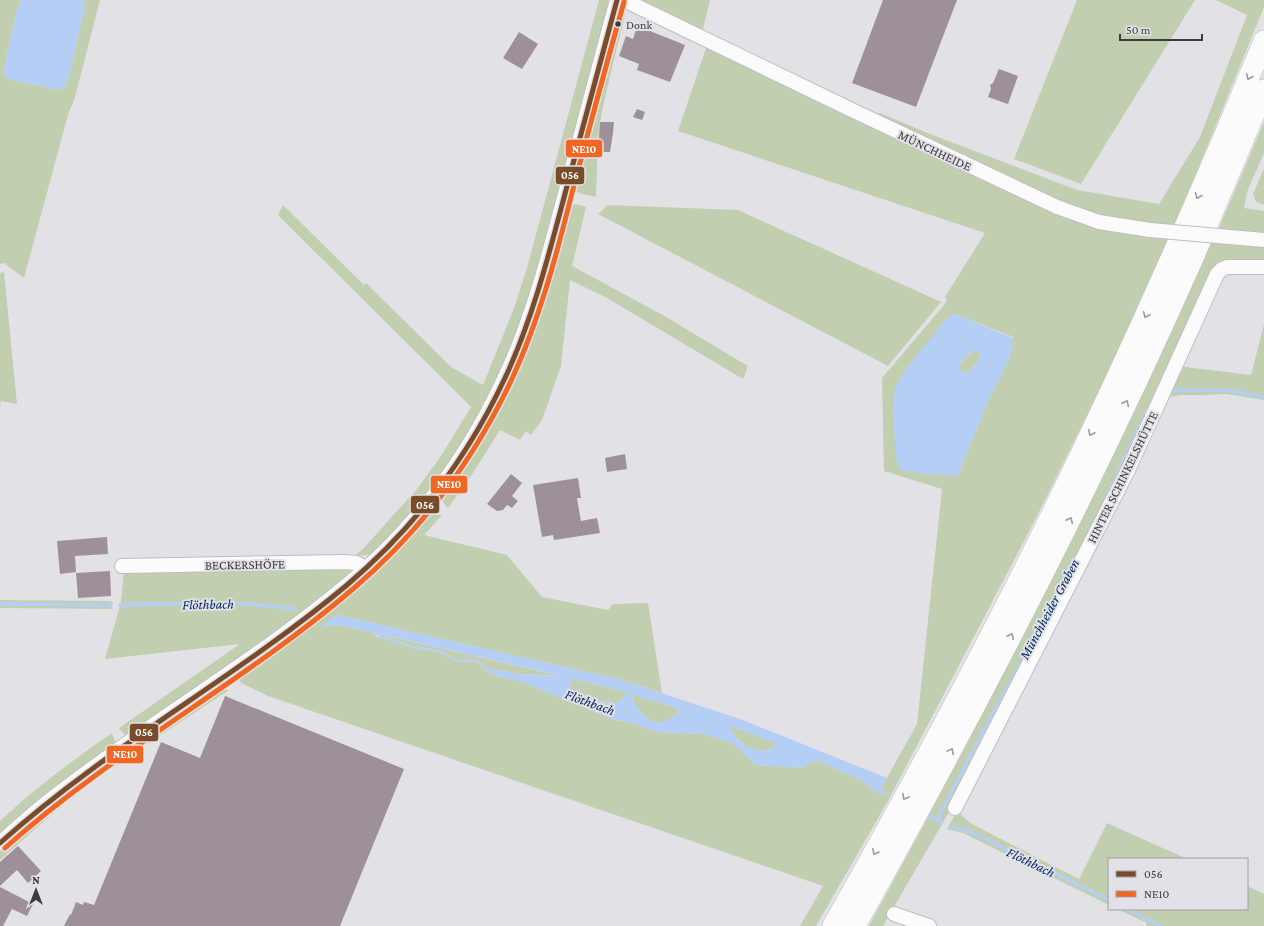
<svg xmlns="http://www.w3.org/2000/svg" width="1264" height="926" viewBox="0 0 1264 926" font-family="'Crimson Pro',serif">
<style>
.green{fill:#c1cfb0;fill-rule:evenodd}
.water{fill:#b5cef6;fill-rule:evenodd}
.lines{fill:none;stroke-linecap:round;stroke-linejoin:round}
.stream{stroke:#b5cef6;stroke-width:3.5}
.building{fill:#9e9098}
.minor-casing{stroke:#bebec0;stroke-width:16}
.highway-casing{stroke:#bebec0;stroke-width:22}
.minor{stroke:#fbfbfb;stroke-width:14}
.highway{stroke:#fbfbfb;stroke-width:21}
.minor-bridge-casing{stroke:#bebec0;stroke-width:16;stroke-linecap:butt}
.minor-bridge{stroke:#fbfbfb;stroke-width:14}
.bus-1-casing{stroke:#e1e1e7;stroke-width:8}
.bus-2-casing{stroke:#e1e1e7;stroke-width:8}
.bus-1{stroke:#7a4b2a;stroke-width:5}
.bus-2{stroke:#f26522;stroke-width:5}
.oneway{stroke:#9c9c9d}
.bus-dot{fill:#3c3c3f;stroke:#e1e1e7;stroke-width:1.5}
.labels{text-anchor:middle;stroke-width:4;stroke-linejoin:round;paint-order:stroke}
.bus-label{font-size:12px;fill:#3c3c3f;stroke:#e1e1e7;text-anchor:start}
.street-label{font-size:13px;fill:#3c3c3f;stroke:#e1e1e7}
.water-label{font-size:14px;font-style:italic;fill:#032b65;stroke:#e1e1e7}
.line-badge{stroke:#e1e1e7;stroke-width:1.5}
.badge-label{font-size:11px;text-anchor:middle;font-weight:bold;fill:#fff}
</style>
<rect width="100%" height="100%" fill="#e2e2e6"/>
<path class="green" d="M 0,0 L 21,0 L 17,10 L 3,73 L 6,77 L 11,80 L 60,90 L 68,79 L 85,6 L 84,3 L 81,0 L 100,0 L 74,101 L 69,111 L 24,278 L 4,263 L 0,264 Z
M 599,0 L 610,0 L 524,316 L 508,356 L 480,415 L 433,488 L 372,554 L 353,557 L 362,550 L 417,489 L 441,456 L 471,407 L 278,215 L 283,205 L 364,285 L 366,283 L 451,367 L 483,385 L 514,308 L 527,268 Z
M 634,0 L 710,0 L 702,33 Z
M 1077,0 L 1195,0 L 1081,184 L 1014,159 Z
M 1216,0 L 1264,0 L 1264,7 L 1151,284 L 1092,405 L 1035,520 L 888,801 L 816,926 L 800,926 L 823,886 L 268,696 L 241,683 L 239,679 L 241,674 L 328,610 L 370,573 L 424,517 L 432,515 L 442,515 L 424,535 L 507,555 L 542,597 L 608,610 L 613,604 L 648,603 L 662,693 L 622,680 L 337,615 L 322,626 L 340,625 L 374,633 L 377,637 L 413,648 L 439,652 L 458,662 L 476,661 L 488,672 L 500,677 L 520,681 L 615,720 L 626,721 L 658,732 L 703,734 L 731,742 L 757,765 L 800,768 L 817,760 L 861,780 L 878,794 L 917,724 L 942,489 L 884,471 L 882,378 L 945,304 L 947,298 L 945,297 L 985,233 L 678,131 L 707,45 L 1057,214 L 1096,226 L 1091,214 L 1058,204 L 871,114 L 880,113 L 930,134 L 1077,190 L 1159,204 L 1200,137 L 1247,15 ZM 955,314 L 1013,337 L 1010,357 L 989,399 L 957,476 L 934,336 L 945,320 Z
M 627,6 L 603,106 L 598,136 L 596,197 L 582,194 L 574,191 L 574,181 L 619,10 Z
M 1264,122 L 1264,153 L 1247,192 L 1244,208 L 1264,211 L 1264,264 L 1220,262 L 1157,399 L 950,805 L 949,812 L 883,926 L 869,926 L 926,821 L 1066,548 L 1202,254 L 1219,228 Z
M 1264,169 L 1264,205 L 1256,202 L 1253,194 Z
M 575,204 L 586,207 L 572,266 L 661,314 L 748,366 L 743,379 L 607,298 L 570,280 L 561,366 L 542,420 L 531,435 L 526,431 L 520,440 L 500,430 L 471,476 L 448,508 L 443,502 L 443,495 L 469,456 L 563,218 L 569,208 Z
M 608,205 L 738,210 L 941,302 L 888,366 L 598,214 Z
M 4,272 L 17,404 L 1,401 L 0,407 L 0,273 Z
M 1264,324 L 1264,400 L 1226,394 L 1207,395 L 1182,395 L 1164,398 L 1177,366 L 1251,375 Z
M 974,350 L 980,352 C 980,361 972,371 963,373 L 960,372 C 958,361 967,356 974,350 Z
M 351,568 L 350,573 L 317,603 L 128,736 L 123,733 L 119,728 L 240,644 L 105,659 L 121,602 L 124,571 Z
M 0,600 L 109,601 L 113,602 L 111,609 L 0,608 Z
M 379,634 L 561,676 L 520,674 L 501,670 L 494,670 L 488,669 L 476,659 L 458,660 L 439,650 L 413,646 L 383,637 Z
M 571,678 L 627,692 L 623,698 L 616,703 C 597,701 584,702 570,688 Z
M 219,689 L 229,690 L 85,785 L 0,860 L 0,852 L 91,776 Z
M 632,694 L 680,709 C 677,712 673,718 669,720 C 652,729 633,709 632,694 Z
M 729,725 L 778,744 C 774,746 770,750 766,750 C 750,753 734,740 729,725 Z
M 112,733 L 116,744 L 0,836 L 0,821 C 35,788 73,760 112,733 Z
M 957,811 L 970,823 L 1079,879 L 1107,823 L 1187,859 L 1109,859 L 1109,905 L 963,833 L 947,829 Z
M 1247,886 L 1264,894 L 1264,926 L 1146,926 L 1147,923 L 1117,909 L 1247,909 Z"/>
<path class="water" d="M 21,0 L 81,0 L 85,3 L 85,6 L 68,79 L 64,87 L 60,90 L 11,80 L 6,77 L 3,73 L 17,10 Z
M 955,314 L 1013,338 L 1010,357 L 989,399 L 957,476 L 922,474 L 901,470 L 896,459 L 893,411 L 895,388 L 905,370 L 933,336 L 945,320 ZM 974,350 L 980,352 C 980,361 972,371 963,373 L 961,372 C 957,361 967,356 974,350 Z
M 337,615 L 622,680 L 740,719 L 887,778 L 878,794 L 861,780 L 817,760 L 800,768 L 757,765 L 731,742 L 703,734 L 658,732 L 626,721 L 615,720 L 520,681 L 500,677 L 488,672 L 476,661 L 458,662 L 439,652 L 413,648 L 382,639 L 374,633 L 340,625 L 321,626 ZM 380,634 L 558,675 L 558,676 L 520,674 L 501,670 L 494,670 L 488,669 L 476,659 L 458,660 L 439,650 L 413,646 L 383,637 ZM 571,679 L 571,678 L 627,692 L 623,698 L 616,703 C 598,702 584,702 570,688 ZM 632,694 L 680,709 C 677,713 673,718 668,720 C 652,729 633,709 632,694 ZM 730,725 L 777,744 C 774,747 770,750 766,750 C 751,753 732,740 730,725 Z"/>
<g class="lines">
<path class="stream" d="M 1171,390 L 1227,390 L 1264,397
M 1106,498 L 1149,406
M 0,604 L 111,605
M 120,605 L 239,603 L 295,609
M 877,788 L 884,794
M 930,816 L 942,822
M 937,819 L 1042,623
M 952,827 L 969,831 L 1109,900
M 1126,909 L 1161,926"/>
</g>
<path class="building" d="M 883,0 L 957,0 L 916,107 L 852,83 Z
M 640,27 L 685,45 L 670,82 L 637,70 L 639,64 L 619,56 L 626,36 L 633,39 L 636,30 L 638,31 Z
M 519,32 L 538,44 L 522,69 L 503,58 Z
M 999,69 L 1018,76 L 1008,104 L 988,97 L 991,89 L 990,85 L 993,83 Z
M 637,109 L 645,112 L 642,120 L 633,117 Z
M 600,122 L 614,122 L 613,133 L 610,152 L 598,152 Z
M 625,454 L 627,469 L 607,472 L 605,458 Z
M 511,474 L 522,483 L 512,496 L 518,501 L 512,508 L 507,505 L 503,510 L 497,511 L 487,504 Z
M 578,478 L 581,498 L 577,498 L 581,521 L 597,518 L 600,533 L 554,540 L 553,535 L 542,537 L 533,485 Z
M 107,537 L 108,554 L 75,556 L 76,572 L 60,574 L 57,541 Z
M 110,571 L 111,596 L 78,598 L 76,573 Z
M 225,696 L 404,769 L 340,926 L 64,926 L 70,914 L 71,915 L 76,902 L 83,905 L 84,902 L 94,905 L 161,742 L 200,758 Z
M 18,846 L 41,871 L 28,883 L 17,870 L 0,886 L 0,862 Z
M 0,887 L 33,904 L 27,916 L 12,909 L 3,926 L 0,926 Z"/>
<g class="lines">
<g class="minor-casing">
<path id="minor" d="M 624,0 L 856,112 L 1057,207 L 1099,222 L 1150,230
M 1241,238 L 1264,240
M 122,566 L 344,562 L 356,563 L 366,568
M 955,808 L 1128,470 L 1217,274 L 1222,269 L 1227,267 L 1264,267
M 0,843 C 20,825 41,806 63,790 C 155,719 257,660 347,585 C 425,521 483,436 520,342 C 541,288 555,231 570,175 C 586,116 601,58 617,0
M 894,914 L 929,926"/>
</g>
<g class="highway-casing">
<path id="highway" d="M 833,926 C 900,807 966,686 1027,564 C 1113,393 1191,218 1264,41
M 855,926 C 977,708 1092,486 1193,258 C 1217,202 1241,146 1264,90"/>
</g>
<use href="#minor" class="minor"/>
<use href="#highway" class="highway"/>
<g class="minor-bridge-casing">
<path id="minor-bridge" d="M 1150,230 L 1241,238"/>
</g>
<use href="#minor-bridge" class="minor-bridge"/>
<g class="bus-1-casing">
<path id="bus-1" d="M 0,843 C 108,746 236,678 347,585 C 414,528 468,457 505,378 C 533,318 549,254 566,190 C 583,127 600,63 617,0"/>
</g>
<g class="bus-2-casing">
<path id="bus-2" d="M 5,848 C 113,751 243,683 353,589 C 420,532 473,461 511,381 C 539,321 556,257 572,193 C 589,129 606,65 624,2"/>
</g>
<use href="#bus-1" class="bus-1"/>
<use href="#bus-2" class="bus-2"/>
</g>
<defs><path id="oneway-chevron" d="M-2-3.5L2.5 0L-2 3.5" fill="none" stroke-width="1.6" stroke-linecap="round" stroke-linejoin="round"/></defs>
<g class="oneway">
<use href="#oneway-chevron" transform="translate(1249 77) rotate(113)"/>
<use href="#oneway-chevron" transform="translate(1198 196) rotate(113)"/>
<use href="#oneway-chevron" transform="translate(1146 315) rotate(115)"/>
<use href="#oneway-chevron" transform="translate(1126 403) rotate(-65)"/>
<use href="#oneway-chevron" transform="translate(1091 433) rotate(116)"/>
<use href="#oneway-chevron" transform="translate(1070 520) rotate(-64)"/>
<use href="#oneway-chevron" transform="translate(1011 636) rotate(-63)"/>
<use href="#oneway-chevron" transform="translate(951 751) rotate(-62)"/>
<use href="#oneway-chevron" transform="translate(905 797) rotate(119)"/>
<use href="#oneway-chevron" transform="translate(875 852) rotate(119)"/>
</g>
<circle class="bus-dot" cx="618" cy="24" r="3.5"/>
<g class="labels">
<g class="bus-label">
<text x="626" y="29">Donk</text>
</g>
<g class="street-label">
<text transform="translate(935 150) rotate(25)" y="5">MÜNCHHEIDE</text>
<text transform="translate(1122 477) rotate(-64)" y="5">HINTER SCHINKELSHÜTTE</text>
<text transform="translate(245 564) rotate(-1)" y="5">BECKERSHÖFE</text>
</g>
<g class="water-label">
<text transform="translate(208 604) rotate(-1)" y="5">Flöthbach</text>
<text transform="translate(1049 609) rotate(-62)" y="5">Münchheider Graben</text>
<text transform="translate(590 702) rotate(20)" y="5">Flöthbach</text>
<text transform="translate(1031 862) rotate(26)" y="5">Flöthbach</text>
</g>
</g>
<g class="line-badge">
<rect x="565" y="139" width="38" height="19" rx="4" fill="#f26522"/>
<rect x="555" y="166" width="30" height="19" rx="4" fill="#7a4b2a"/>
<rect x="430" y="475" width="38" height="19" rx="4" fill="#f26522"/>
<rect x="410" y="495" width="30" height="19" rx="4" fill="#7a4b2a"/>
<rect x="129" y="723" width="30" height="19" rx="4" fill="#7a4b2a"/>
<rect x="106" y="745" width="38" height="19" rx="4" fill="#f26522"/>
</g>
<g class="badge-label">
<text x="584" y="153">NE10</text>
<text x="570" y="179">056</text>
<text x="449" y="488">NE10</text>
<text x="425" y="509">056</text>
<text x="144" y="736">056</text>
<text x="125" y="758">NE10</text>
</g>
<rect x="1108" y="858" width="140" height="52" fill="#e1e1e7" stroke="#9f9fa4"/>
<rect x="1116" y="871" width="20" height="6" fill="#7a4b2a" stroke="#9f9fa4"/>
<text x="1144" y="878" font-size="12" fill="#3c3c3f">056</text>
<rect x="1116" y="891" width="20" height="6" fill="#f26522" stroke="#9f9fa4"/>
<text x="1144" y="898" font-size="12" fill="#3c3c3f">NE10</text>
<g transform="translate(36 890)" stroke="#e1e1e7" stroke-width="3" paint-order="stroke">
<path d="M0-3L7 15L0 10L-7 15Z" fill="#3c3c3f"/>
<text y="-6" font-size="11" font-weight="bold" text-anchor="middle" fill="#3c3c3f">N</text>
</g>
<path d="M1120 34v6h82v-6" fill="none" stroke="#3c3c3f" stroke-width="2"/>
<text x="1126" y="34" font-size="12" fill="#3c3c3f" stroke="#e1e1e7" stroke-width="3" paint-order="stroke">50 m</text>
</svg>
